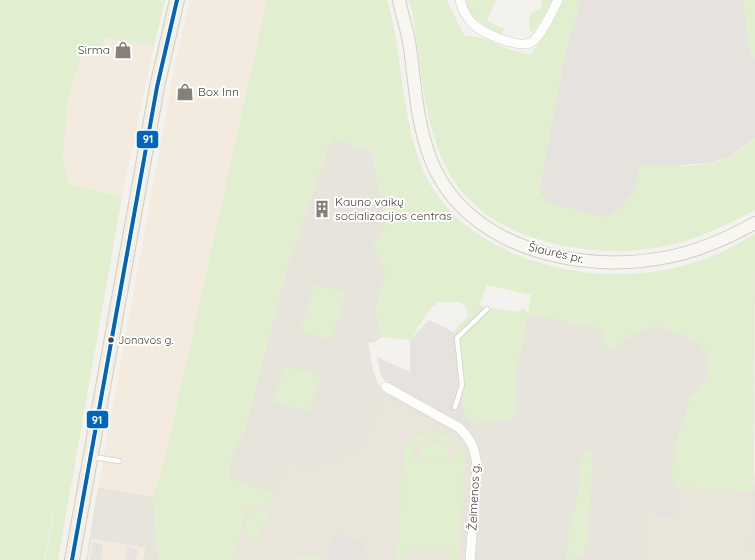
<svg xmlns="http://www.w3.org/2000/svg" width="755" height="560" viewBox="0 0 755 560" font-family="Quicksand,sans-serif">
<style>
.residential{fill:#e7e4dc}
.commercial{fill:#f3ebdf}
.industrial{fill:#e6e2de}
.education{fill:#eae5da}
.green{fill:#e1eecf;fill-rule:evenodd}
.parking{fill:#e6e3df}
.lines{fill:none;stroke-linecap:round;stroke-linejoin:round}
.service-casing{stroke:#d2d0cb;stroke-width:6}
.minor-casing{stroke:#d2d0cb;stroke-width:10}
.secondary-casing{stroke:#d3cfc5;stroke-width:14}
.primary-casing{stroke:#d6cebb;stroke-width:16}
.service{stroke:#fdfdfc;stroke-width:4.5}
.minor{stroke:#fdfdfc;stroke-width:9}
.secondary{stroke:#f7f6f1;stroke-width:12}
.primary{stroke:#f2efe6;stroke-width:14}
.bus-1-casing{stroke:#fff;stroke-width:7}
.bus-1{stroke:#0065bd;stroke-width:4}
.bus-dot{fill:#4b4439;stroke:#fff;stroke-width:1.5}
.labels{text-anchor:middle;stroke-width:4;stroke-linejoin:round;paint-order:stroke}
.bus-label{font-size:11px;fill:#4b4439;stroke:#fff;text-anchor:start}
.poi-label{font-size:12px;fill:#4b4439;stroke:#fff;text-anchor:start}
.street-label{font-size:12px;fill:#4b4439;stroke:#fff}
.line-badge{stroke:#fff;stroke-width:1.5}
.badge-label{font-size:11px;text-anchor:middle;font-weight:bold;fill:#fff}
</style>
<rect width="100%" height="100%" fill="#f4f2ee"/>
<path class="residential" d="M 334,138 L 372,152 L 376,175 L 387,223 L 374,245 L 386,274 L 376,309 L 382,337 L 375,342 L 368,343 L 373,370 L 379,386 L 392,387 L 459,422 L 470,431 L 474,423 L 514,418 L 516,373 L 528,313 L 603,329 L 615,349 L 631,335 L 657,325 L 698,341 L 710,358 L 706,381 L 691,400 L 676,443 L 754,492 L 755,470 L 755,560 L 333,560 L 330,559 L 300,557 L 296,560 L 232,560 L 248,504 L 229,479 L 231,457 L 245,430 L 286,271 L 329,146 Z
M 98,487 L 153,497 L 157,544 L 160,560 L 143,560 L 145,548 L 92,539 L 88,560 L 86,560 Z"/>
<path class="commercial" d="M 190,0 L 267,0 L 164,462 L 153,497 L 98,487 L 176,58 Z
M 105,38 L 154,45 L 122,197 L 70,185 L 63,157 L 68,96 L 85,44 Z
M 92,539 L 145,548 L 143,560 L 88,560 Z"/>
<path class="industrial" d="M 580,0 L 663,0 L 625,163 L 627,164 L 640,165 L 635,192 L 621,208 L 606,218 L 547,203 L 539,191 L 564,59 Z
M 429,320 L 454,332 L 462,402 L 466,418 L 474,423 L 470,431 L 459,422 L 392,387 L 384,380 L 380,372 L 377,357 L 410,372 L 410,340 Z"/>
<path class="education" d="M 386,398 L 454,433 L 464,444 L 469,456 L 463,560 L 335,560 L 300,557 L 296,560 L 232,560 L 248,504 L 270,507 L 286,461 L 312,468 L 358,448 L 362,449 L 378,406 Z
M 677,487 L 754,492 L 751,550 L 755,551 L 755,560 L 643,560 L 646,506 L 655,507 L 656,498 L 676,500 Z"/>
<path class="green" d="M 0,0 L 165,0 L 154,45 L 105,38 L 100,49 L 85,45 L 68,96 L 63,157 L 70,185 L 122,197 L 58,560 L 45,560 L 63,460 L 44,560 L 0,560 Z
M 267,0 L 387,0 C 404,57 400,116 423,170 C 461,256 578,286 663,270 C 681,267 701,261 718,254 C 730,248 743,241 755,234 L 754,492 L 677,487 L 671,476 L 676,443 L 691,400 L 706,381 L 710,358 L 698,341 L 657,325 L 631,335 L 616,349 L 602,344 L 603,329 L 528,314 L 516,373 L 514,418 L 473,423 L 466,418 L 462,402 L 454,332 L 458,326 L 468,317 L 467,308 L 460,302 L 438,302 L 430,309 L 410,340 L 382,337 L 376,309 L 386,274 L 373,245 L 387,223 L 376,175 L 372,152 L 334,138 L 329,146 L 286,271 L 245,430 L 231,457 L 229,479 L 275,494 L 270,507 L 248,504 L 232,560 L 160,560 L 157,544 L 153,497 L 164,462 ZM 487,285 L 531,295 L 528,313 L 525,309 L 522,308 L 518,312 L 483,307 L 480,303 Z
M 409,0 L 448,0 L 448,3 L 464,35 L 483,38 L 508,49 L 530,55 L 543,37 L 564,0 L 580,0 L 564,59 L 539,191 L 547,203 L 606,218 L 621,208 L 635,192 L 640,165 C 664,166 708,169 730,157 C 739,153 747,144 755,138 L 755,210 C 724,226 694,241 660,247 C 592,260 491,242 453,179 C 424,133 421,69 413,16 Z
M 466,0 L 496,0 L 487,21 L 504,29 L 501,35 C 487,27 466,18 466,0 Z
M 542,0 L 554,0 L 533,33 L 530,31 L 529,20 L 531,13 L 541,9 Z
M 743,0 L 755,0 L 755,59 C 744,43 745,19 743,0 Z
M 315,284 L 346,293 L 331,340 L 300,331 Z
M 284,365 L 320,376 L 309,412 L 273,402 Z
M 434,433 C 451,436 460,443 465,459 L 458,555 L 455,560 L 447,560 L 453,552 L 404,549 L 406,555 L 409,560 L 397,560 L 403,457 C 407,441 419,435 434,433 ZM 434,439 C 447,441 456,446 459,459 L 410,456 C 414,445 422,440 434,439 Z
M 422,443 L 448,445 L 448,457 L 421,456 Z
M 589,451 L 593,461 L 587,544 L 583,554 L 575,557 L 575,560 L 565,560 L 569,532 L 578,494 L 580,465 L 585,452 Z
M 252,507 L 268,512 L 258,540 L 242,535 Z
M 300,557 L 317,557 L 333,560 L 296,560 Z"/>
<path class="parking" d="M 663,0 L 743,0 L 748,44 L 751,53 L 755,59 L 755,138 L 730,157 L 710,163 L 670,166 L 640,165 L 627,164 L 625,163 Z
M 364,299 L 367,328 L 361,329 L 359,300 Z
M 657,499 L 680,501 L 678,518 L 656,516 Z
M 338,533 L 362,541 L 367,560 L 335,560 L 327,558 L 334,535 L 338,536 Z
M 93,542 L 103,544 L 101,560 L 90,560 Z
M 127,547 L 138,549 L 136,560 L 125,560 Z"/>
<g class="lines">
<g class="service-casing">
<path id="service" d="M 455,407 L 462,385 L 457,338 L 487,309
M 93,457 L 119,461"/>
</g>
<g class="minor-casing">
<path id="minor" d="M 460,0 C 462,8 467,18 473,24 C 482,33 517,48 530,43 C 541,38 552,11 558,0
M 386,387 L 458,427 C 471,438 475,449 477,466 L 470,560"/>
</g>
<g class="secondary-casing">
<path id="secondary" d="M 399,0 C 402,14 406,27 409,41 C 415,81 416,122 431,160 C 466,249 582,275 668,257 C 699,251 728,238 755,223"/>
</g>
<g class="primary-casing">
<path id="primary" d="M 72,560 L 157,87 L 177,0"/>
</g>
<use href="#service" class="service"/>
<use href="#minor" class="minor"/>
<use href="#secondary" class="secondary"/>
<use href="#primary" class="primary"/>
<g class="bus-1-casing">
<path id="bus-1" d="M 72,560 L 157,87 L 177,0"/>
</g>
<use href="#bus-1" class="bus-1"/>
</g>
<defs>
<g id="shop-bare" transform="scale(1.38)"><path d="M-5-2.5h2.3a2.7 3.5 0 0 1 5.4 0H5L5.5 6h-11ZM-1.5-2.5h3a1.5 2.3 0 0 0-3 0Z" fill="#868178" stroke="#fff" stroke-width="2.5" paint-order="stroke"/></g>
<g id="building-bare" transform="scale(1.38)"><path d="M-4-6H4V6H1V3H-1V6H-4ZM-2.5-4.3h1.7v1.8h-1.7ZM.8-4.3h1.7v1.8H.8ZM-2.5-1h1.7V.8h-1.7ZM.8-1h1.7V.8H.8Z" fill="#868178" stroke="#fff" stroke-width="2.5" paint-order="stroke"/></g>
</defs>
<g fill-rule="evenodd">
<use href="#shop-bare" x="123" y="50"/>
<use href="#shop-bare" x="185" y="92"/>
<use href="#building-bare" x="322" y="209"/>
</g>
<circle class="bus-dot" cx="111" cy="340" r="3.5"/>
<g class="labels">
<g class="bus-label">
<text x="118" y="344">Jonavos g.</text>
</g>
<g class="poi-label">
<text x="110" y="54" text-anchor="end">Sirma</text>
<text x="198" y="96">Box Inn</text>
<text x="335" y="206">Kauno vaikų<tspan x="335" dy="14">socializacijos centras</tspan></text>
</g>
<g class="street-label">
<text transform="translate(556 253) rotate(13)" y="4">Šiaurės pr.</text>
<text transform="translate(474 497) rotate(-87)" y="4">Žeimenos g.</text>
</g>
</g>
<g class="line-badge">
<rect x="136" y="130" width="23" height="19" rx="4" fill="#0065bd"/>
<rect x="86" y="410" width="23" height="19" rx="4" fill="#0065bd"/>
</g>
<g class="badge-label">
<text x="148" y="143">91</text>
<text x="97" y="424">91</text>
</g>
</svg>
